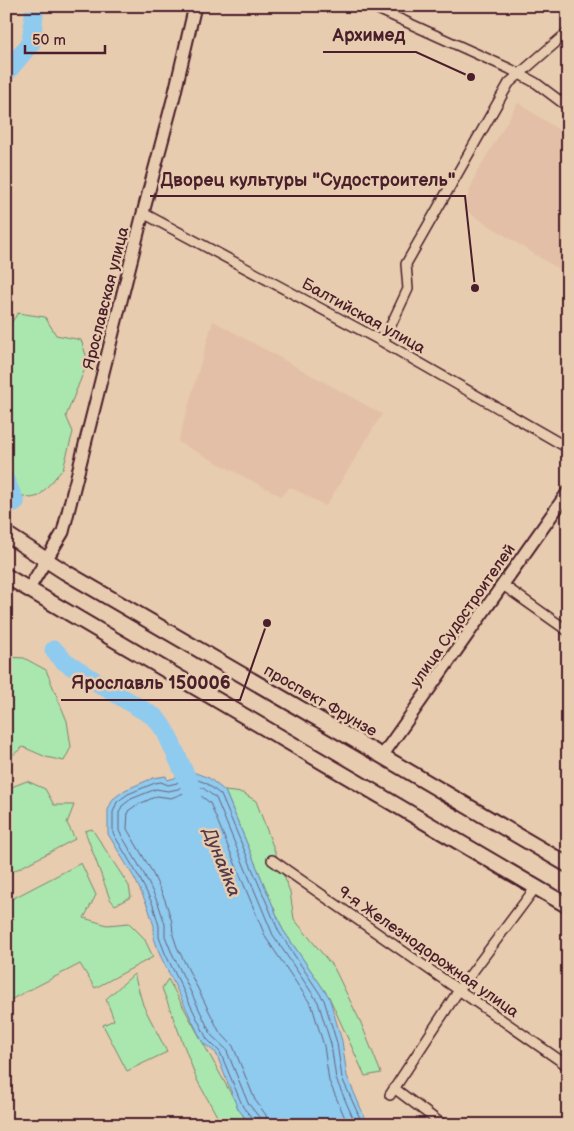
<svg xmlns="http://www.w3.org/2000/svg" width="574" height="1131" viewBox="0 0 574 1131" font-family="'Balsamiq Sans',sans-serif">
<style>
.built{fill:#e2bfa6}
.green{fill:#a9e7af;stroke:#7a836d}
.water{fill:#8fcaef;stroke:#7386a1}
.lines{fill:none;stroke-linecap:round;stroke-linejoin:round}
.shore{stroke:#666379;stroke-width:1}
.river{stroke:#8fcaef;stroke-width:19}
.minor-casing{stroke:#4a1f2b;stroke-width:12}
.tertiary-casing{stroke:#4a1f2b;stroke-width:15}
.secondary-casing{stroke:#4a1f2b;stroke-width:18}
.minor{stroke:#e8ccaf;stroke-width:9}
.tertiary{stroke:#e8ccaf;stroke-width:11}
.secondary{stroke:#e8ccaf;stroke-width:14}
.labels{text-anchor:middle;stroke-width:5;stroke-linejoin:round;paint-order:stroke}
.street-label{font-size:16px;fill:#4a1f2b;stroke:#e8ccaf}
.water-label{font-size:18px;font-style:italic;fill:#543948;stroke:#e8ccaf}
.leader{fill:none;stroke:#4a1f2b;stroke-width:2}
.callout-dot{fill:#4a1f2b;stroke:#e8ccaf;stroke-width:2}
.callout-label{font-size:18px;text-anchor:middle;font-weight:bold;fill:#4a1f2b;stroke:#e8ccaf;stroke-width:5;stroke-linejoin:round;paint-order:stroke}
</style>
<rect width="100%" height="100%" fill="#e8ccaf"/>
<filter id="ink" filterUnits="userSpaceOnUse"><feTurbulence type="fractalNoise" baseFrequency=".02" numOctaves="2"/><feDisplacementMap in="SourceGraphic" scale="10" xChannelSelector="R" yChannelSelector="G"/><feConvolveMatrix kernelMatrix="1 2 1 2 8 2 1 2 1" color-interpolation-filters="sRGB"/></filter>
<g filter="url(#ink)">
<path class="built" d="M 518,103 L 568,136 L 568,275 L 463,209 L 476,174 Z
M 213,321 L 382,414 L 326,506 L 290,487 L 281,496 L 178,442 Z"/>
<path class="green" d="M 18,313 L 45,317 L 56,335 L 81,340 L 88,361 L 66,416 L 73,432 L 63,469 L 39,496 L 31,498 L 6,491 L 6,347 L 9,326 Z
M 6,657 L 24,658 L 46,670 L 67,721 L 71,747 L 64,761 L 46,757 L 23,747 L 6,760 Z
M 27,781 L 45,789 L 54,805 L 74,805 L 67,823 L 75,839 L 6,875 L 6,786 L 9,788 Z
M 225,791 L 243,793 L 256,801 L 290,892 L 294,919 L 334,968 L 361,1023 L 381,1073 L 365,1076 L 329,997 L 283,930 Z
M 92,829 L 129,886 L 131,897 L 115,905 L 110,899 L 85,831 Z
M 81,863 L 96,895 L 84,918 L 107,925 L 129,923 L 144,938 L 153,957 L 95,988 L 80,964 L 6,1002 L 6,902 Z
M 134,974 L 143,1005 L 167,1052 L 127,1071 L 103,1025 L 114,1020 L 106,999 Z
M 168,979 L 247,1123 L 248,1125 L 222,1125 L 197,1080 L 162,988 Z"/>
<path class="water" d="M 182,768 L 209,778 L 225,791 L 283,930 L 329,997 L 342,1041 L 347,1076 L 367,1123 L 372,1125 L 251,1125 L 238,1109 L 216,1053 L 203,1043 L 160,955 L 154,938 L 154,926 L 148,907 L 135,879 L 108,834 L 108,810 L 113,799 L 125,790 L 153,778 L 166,776 L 167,780 L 175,778 Z"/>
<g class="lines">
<path class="shore" d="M 254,1125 L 254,1120 L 243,1107 L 220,1052 L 207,1039 L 165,953 L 159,937 L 159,926 L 153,905 L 139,877 L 113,833 L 113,812 L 117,802 L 128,794 L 155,783 L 161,782 L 168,785 L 177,783 L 184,775 L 206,783 L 221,795 L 279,932 L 324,1000 L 337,1043 L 342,1078 L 363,1125
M 261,1125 L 259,1117 L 248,1103 L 226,1049 L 212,1036 L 171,951 L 165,936 L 165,924 L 158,903 L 144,874 L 119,831 L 119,813 L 122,806 L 131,799 L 156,789 L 168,791 L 178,789 L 187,782 L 203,788 L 216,798 L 273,935 L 318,1002 L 331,1044 L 336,1079 L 356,1125
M 268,1125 L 266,1115 L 255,1100 L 233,1046 L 219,1031 L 177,947 L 173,935 L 172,922 L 165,900 L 151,870 L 127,829 L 128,811 L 135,806 L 157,796 L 171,798 L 189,791 L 200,795 L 210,803 L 266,938 L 312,1006 L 324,1046 L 329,1081 L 348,1125"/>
<path class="river" d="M 6,73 L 31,43 L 35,6
M 6,482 L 15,502
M 54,650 L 64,661 L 90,678 L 156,718 L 166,732 L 193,792"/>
<g class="minor-casing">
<path id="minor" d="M 371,6 L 510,69 L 536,83 L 568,107
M 143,213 L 383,342 L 568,448
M 383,342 L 408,289 L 406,264 L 509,83 L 568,32
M 503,585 L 568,631
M 272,860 L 568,1066
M 394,1088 L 443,1125
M 390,1095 L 459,990 L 536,887"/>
</g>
<g class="tertiary-casing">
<path id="tertiary" d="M 28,590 L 63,532 L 143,213 L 174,96 L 195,6
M 382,756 L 568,492"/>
</g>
<g class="secondary-casing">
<path id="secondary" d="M 6,534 L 65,572 L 382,756 L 568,865
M 6,576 L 568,906"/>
</g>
<use href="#minor" class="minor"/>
<use href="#tertiary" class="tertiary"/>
<use href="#secondary" class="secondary"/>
</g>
</g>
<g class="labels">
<g class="street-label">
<text transform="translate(105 298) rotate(-76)" y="6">Ярославская улица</text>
<text transform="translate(364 315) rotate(29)" y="6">Балтийская улица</text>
<text transform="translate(462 615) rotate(-55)" y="6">улица Судостроителей</text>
<text transform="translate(321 700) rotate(30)" y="6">проспект Фрунзе</text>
<text transform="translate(429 951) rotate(35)" y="6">9-я Железнодорожная улица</text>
</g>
<g class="water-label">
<text transform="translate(222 862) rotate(68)" y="6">Дунайка</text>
</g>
</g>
<path class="leader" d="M471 77L416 52H323M475 288L465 196H150M267 623L240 700H61"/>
<g class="callout-dot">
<circle cx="471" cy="77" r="5"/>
<circle cx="475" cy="288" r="5"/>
<circle cx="267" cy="623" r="5"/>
</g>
<g class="callout-label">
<text x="369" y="41">Архимед</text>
<text x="308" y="186">Дворец культуры "Судостроитель"</text>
<text x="151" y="689">Ярославль 150006</text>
</g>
<rect width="574" height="1131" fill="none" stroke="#e8ccaf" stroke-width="25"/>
<rect x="12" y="12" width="549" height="1106" fill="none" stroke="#4a1f2b" stroke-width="2" filter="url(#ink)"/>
<path d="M25 45v8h80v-8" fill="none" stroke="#4a1f2b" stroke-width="2.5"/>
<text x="32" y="45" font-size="15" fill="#4a1f2b" stroke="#e8ccaf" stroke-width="4" paint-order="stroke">50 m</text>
</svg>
